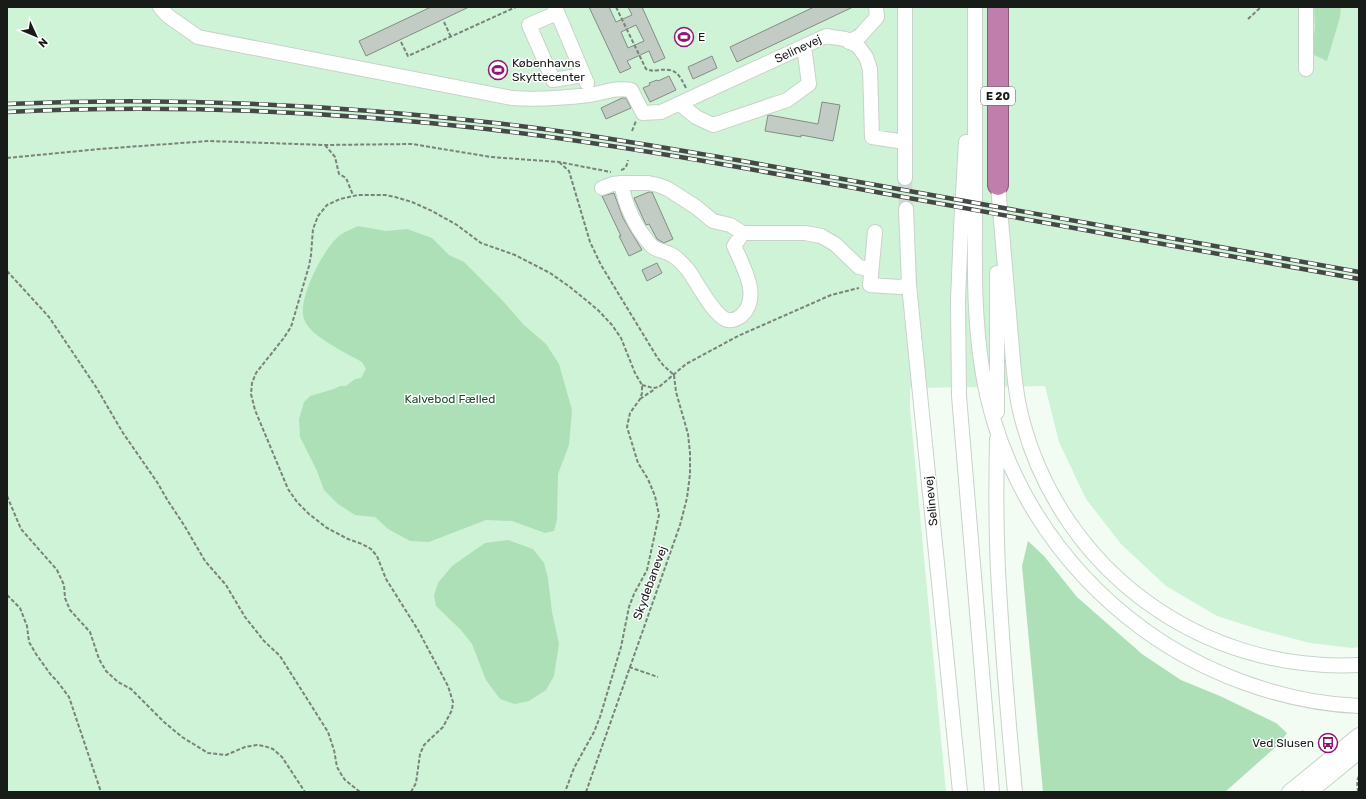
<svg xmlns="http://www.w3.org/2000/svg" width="1366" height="799" viewBox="0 0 1366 799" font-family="Rubik,sans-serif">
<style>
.green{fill:#cff3d6}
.water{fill:#ade0b7}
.building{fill:#c3ccc4;stroke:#838c85;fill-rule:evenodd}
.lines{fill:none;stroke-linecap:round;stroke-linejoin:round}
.minor-tunnel{stroke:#d1dad2;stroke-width:14;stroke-dasharray:14 7;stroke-linecap:butt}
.minor-casing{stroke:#c8d2ca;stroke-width:16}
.highway-casing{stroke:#855c79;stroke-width:22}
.path{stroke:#7b827c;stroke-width:2;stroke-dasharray:4 2;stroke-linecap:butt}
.minor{stroke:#fff;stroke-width:14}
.highway{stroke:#bf7eac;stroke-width:20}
.rail-casing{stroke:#444945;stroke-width:4.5}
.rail{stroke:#fff;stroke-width:3;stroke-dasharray:9;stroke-linecap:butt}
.labels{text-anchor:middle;stroke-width:3;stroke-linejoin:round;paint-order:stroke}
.shield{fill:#fff;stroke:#5d605e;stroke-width:1}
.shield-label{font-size:11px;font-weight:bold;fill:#181c19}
.poi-label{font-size:12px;fill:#181c19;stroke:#fff;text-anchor:start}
.street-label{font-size:12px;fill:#181c19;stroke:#fff}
.park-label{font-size:12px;fill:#184f2a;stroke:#fff}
</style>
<rect width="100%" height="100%" fill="#f2fcf3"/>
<path class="green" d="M 7,7 L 1359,7 L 1359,647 L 1352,648 L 1310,643 L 1264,631 L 1217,616 L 1166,586 L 1121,544 L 1086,499 L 1059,442 L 1045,386 L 910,388 L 910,408 L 946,792 L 7,792 Z"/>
<path class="water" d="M 1314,7 L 1341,7 L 1340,17 L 1327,61 L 1312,54 L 1315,27 Z
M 358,226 L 386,231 L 407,229 L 432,238 L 449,255 L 464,262 L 502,300 L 524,325 L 546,344 L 559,364 L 572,410 L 569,445 L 558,474 L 557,519 L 554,531 L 545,533 L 512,521 L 486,520 L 429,542 L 410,541 L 388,529 L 375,517 L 355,515 L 338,504 L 324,490 L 317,471 L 300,437 L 299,419 L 304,402 L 310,396 L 334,389 L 340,386 L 346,386 L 355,379 L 361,378 L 366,369 L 362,362 C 347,353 309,336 304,319 C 297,299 324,248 339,236 C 344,232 352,229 358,226 Z
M 508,540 L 533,549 L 544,563 L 548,578 L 552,612 L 559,644 L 554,676 L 546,690 L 529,701 L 515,704 L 500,699 L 486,680 L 472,644 L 461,630 L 436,606 L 434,595 L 438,583 L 452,566 L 485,543 Z
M 1028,541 L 1044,556 L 1077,597 L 1142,654 L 1181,680 L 1220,696 L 1276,723 L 1287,733 L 1279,744 L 1225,792 L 1043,792 L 1022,566 Z"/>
<path class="building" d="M 431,7 L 469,7 L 366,56 L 359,41 Z
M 589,7 L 609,7 L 616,22 L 632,15 L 628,7 L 642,7 L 665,58 L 654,63 L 649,51 L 627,61 L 631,68 L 620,73 ZM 636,25 L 644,41 L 628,48 L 621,32 Z
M 814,7 L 853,7 L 737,62 L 730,47 Z
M 712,56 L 717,68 L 693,79 L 688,67 Z
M 669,76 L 676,90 L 650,102 L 643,88 L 650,85 L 649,83 L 657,80 L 658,81 Z
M 622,98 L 626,98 L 631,108 L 606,119 L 601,108 Z
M 822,102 L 840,105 L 833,141 L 801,135 L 801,137 L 765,131 L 768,115 L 769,115 L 818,124 Z
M 649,192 L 652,192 L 673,239 L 664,243 L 657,239 L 649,224 L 646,225 L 634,198 Z
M 614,193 L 623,218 L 642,250 L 629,256 L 619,236 L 621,236 L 602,196 Z
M 657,263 L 662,273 L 647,281 L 642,270 Z"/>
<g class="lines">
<path class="minor-tunnel" d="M 905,178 L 906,209"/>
<g class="minor-casing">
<path id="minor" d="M 160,7 L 168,16 L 198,37 L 512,98 C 538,100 563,98 589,95 C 605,93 614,87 631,90 L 643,113 L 661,112 L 826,36 L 845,39 L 858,46 L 866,57 L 870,69 L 872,137 L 905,142
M 555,7 L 587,83
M 905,7 L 905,178
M 975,7 C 975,71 975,135 975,199 C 975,255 973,312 982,368 C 998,473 1057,566 1143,629 C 1203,673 1283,703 1359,706
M 557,13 L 529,25 L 553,80 L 583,75
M 849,42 L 861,35 L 877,17 L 876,7
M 1306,69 L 1306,7
M 680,104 L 696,117 L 713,125 L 787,100 L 809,84 L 804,46
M 966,142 L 961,228 L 958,300 L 959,396 L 992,792
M 621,183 C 625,204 635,226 649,243 C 655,251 662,250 670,254 C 677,257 683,264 688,270 C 697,282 713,315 727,320 C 731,321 737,319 741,316 C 762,298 743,266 734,246 L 743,233
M 998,185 C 1002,232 1006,279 1010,326 C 1013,357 1014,389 1022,419 C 1062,571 1202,673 1359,665
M 602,188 L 613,184 L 621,183 L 648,183 L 658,185 L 668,189 L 696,207 L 713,221 L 730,225 L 743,233 L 805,233 L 821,236 L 835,244 L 859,267 L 870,269
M 906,209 L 909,285 L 960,792
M 875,232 L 870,285 L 899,287 L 909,285
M 997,412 L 997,273
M 997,439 C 996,483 996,526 998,570 C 1002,644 1008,718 1015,792
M 1289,792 L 1359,735
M 1310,792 L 1359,752"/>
</g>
<g class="highway-casing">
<path id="highway" d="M 998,185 L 998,7"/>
</g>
<path class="path" d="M 616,7 L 646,69 C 651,71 654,71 659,70 C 676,68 679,74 686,88
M 1248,19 L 1261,7
M 444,22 L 451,37
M 401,42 L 408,56 L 516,7
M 632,131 L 636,121
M 325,145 L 335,157 L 339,174 L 346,178 L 353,195
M 7,158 L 100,149 L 209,141 L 325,145 L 412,144 L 491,157 L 559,162 L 611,172
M 559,162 L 569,171 L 590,242 L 601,265 L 657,357 L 663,365 L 674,375
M 621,170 C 626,169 627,165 628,160
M 7,271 L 49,317 L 96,387 L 123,433 L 157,482 L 168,501 L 184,525 L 205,561 L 226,585 L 245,617 L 264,641 L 280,656 L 328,732 L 334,750 L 337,767 L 341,774 L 345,780 L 360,792
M 642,385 L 653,388 L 659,387 L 686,364 L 738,336 L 831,295 L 859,288
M 640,399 L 655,389
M 7,496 L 21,529 L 57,570 L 64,585 L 65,598 L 70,610 L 90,632 L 99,659 L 106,671 L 118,682 L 131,689 L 164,722 L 182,737 L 208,753 L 226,755 L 245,747 L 257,745 L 264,746 L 273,749 L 282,757 L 305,792
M 7,595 L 20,608 L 27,626 L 29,642 L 36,654 L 51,675 L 57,681 L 69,697 L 101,792
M 629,667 L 658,677
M 411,792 L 416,783 L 420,754 L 424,745 L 443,727 L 452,710 L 453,702 L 448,686 L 418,630 L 386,579 L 377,556 L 371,549 L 362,544 L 348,539 L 327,528 L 309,514 L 297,502 L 288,489 L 255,410 L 251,394 L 252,383 L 256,373 L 283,339 L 291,327 L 309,266 L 311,255 L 313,229 L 318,216 L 327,205 L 340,199 L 358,195 L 385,195 L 395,197 L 412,202 L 432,211 L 457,225 L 481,243 L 515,255 L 550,273 L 570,287 L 598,310 L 612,325 L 621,338 L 635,373 L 642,385 L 642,393 L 640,399 L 630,413 L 627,427 L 638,463 L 648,479 L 655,496 L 659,515 L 647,570 L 634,594 L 629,607 L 621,647 L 600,717 L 594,732 L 574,768 L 565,792
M 586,792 L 680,525 L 687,498 L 690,474 L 690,453 L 688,434 L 676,392 L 674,375
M 1358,792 L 1357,781 L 1359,776"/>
<use href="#minor" class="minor"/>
<use href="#highway" class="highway"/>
<g class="rail-casing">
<path id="rail" d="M 7,104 C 167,97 327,104 486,122 C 570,131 654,146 737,160 L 1359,272
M 7,112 C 167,104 328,111 487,129 C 632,146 776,174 920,200 C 1066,227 1213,253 1359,279"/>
</g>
<use href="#rail" class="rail"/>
</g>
<defs>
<g id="stadium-ring" transform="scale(1)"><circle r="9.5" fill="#fff" stroke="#8f1877" stroke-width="1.5"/><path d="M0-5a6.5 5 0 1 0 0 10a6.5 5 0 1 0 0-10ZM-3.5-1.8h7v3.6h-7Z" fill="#8f1877"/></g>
<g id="bus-ring" transform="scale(1)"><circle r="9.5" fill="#fff" stroke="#8f1877" stroke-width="1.5"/><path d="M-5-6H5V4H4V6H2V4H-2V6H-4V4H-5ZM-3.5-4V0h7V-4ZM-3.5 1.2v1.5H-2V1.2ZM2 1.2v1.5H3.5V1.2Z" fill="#8f1877"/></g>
</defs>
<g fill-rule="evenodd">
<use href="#stadium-ring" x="684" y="37"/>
<use href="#stadium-ring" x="498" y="70"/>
<use href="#bus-ring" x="1328" y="743"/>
</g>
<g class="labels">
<rect class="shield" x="981" y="87" width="34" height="18" rx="3"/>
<g class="shield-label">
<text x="998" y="100">E 20</text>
</g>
<g class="poi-label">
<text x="698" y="41">E</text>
<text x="512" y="67">Københavns<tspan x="512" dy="14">Skyttecenter</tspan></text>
<text x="1314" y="747" text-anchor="end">Ved Slusen</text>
</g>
<g class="street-label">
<text transform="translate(798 49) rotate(-25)" y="4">Selinevej</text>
<text transform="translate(931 501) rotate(-96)" y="4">Selinevej</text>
<text transform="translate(650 583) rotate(-70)" y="4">Skydebanevej</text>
</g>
<g class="park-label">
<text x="450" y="403">Kalvebod Fælled</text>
</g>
</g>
<rect width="1366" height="799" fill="none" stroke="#181c19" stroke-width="16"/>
<g transform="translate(36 36) rotate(134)" stroke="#ffffff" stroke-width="3" paint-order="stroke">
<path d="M0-3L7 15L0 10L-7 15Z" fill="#181c19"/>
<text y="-6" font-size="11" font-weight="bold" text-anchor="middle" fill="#181c19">N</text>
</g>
</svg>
